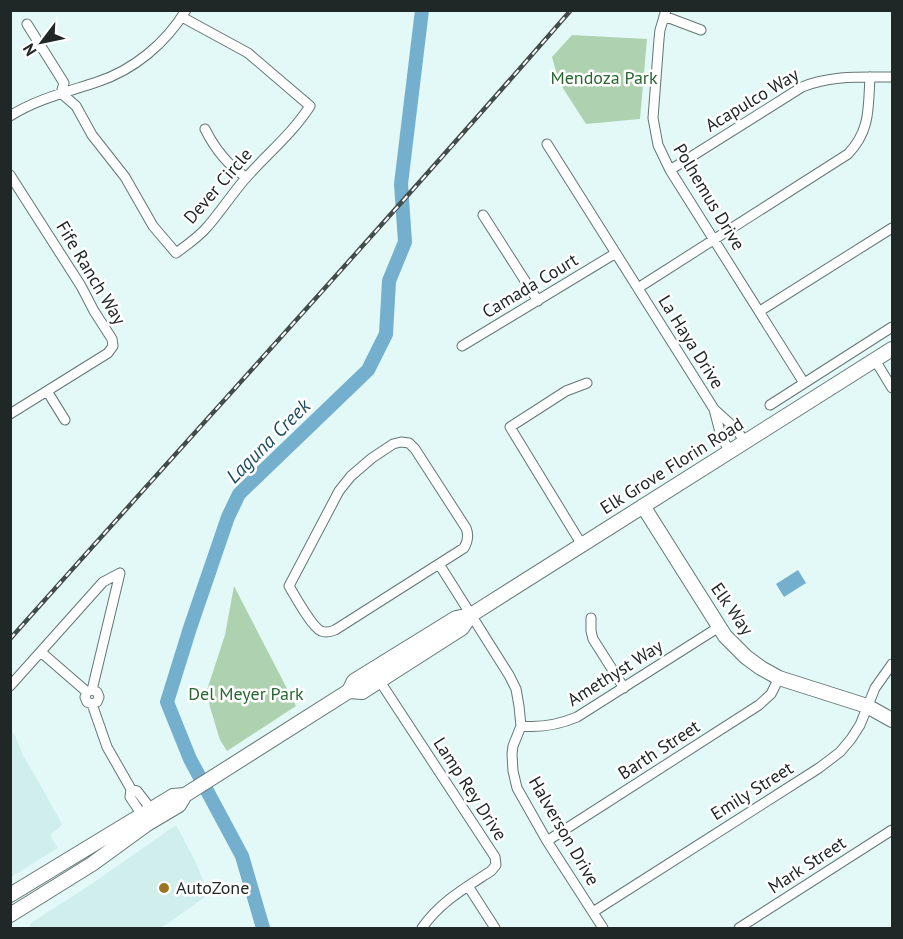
<svg xmlns="http://www.w3.org/2000/svg" width="903" height="939" viewBox="0 0 903 939" font-family="'PT Sans',sans-serif">
<style>
.built{fill:#d0efec}
.green{fill:#aed2af}
.water{fill:#75afce}
.lines{fill:none;stroke-linecap:round;stroke-linejoin:round}
.river{stroke:#75afce;stroke-width:14}
.street-casing{stroke:#637674;stroke-width:11}
.secondary-casing{stroke:#637674;stroke-width:16}
.street{stroke:#fff;stroke-width:9}
.secondary{stroke:#fff;stroke-width:14}
.rail-casing{stroke:#414c4b;stroke-width:4.5}
.rail{stroke:#fff;stroke-width:2;stroke-dasharray:7;stroke-linecap:butt}
.poi-dot{fill:#9c7422;stroke:#fff;stroke-width:2}
.labels{text-anchor:middle;stroke-width:5;stroke-linejoin:round;paint-order:stroke}
.park-label{font-size:18px;fill:#296731;stroke:#fff}
.street-label{font-size:18px;fill:#202827;stroke:#fff}
.poi-label{font-size:18px;fill:#202827;stroke:#fff;text-anchor:start}
.water-label{font-size:20px;font-style:italic;fill:#1e4d63;stroke:#fff}
</style>
<rect width="100%" height="100%" fill="#e3f9f7"/>
<path class="built" d="M 11,731 L 15,735 L 23,756 L 33,772 L 62,824 L 61,826 L 50,835 L 58,848 L 11,877 Z
M 176,825 L 194,859 L 209,894 L 170,922 L 160,928 L 29,928 L 31,923 L 93,883 Z"/>
<path class="green" d="M 572,35 L 647,39 L 640,119 L 586,124 L 559,82 L 552,57 Z
M 234,586 L 296,706 L 227,751 L 220,740 L 210,707 L 207,690 L 225,635 Z"/>
<path class="water" d="M 798,570 L 806,583 L 784,597 L 776,584 Z"/>
<g class="lines">
<path class="river" d="M 263,928 L 242,856 L 190,759 L 167,702 L 190,628 L 228,517 L 239,494 L 368,370 L 386,334 L 389,281 L 405,242 L 401,184 L 422,10"/>
<g class="street-casing">
<path id="street" d="M 666,10 L 660,30 L 659,39 L 653,118 L 658,145 L 670,170 L 804,383
M 664,16 L 701,30
M 27,24 L 64,83 L 61,93 L 76,106 L 92,135 L 125,177 L 153,226 L 176,253 C 187,245 199,237 208,226 C 221,211 232,194 245,179 C 267,154 292,134 310,106 L 248,53 L 182,17
M 10,116 C 37,99 67,92 97,82 C 134,70 166,43 186,10
M 205,129 C 215,149 227,165 246,177
M 547,144 L 714,409 L 721,436 L 730,452
M 670,170 L 802,87 C 831,75 862,77 892,77
M 10,175 L 81,286 L 94,311 L 112,339 L 113,346 L 108,353 L 10,414
M 483,215 L 538,301
M 638,288 L 848,154 C 871,130 868,107 870,77
M 760,311 L 892,228
M 462,346 L 616,253
M 875,360 L 892,388
M 47,391 L 65,420
M 770,405 L 892,327
M 714,409 L 736,429 L 745,442
M 401,442 L 409,443 L 415,449 L 466,528 C 469,535 468,541 464,548 L 335,630 C 330,632 326,633 321,631 C 312,627 295,596 289,586 L 339,491 L 351,476 L 372,458 L 393,444 Z
M 582,545 L 510,427 L 566,391 L 587,383
M 439,564 L 509,675 L 516,689 L 519,706 L 521,726 L 513,746 L 512,754 L 513,771 L 517,788 L 547,841 L 603,928
M 591,618 L 591,631 L 593,639 L 624,688
M 42,653 L 87,692
M 379,680 L 495,857 L 496,865 L 491,871 C 465,888 440,902 422,928
M 10,686 L 103,582 L 120,573
M 92,690 L 97,692 L 99,697 L 97,702 L 92,704 L 87,702 L 85,697 L 87,692 L 92,690 L 120,573
M 92,704 L 107,747 L 131,789 L 130,797 L 142,815
M 521,726 C 541,728 558,725 577,717 L 719,627
M 131,789 L 137,791 L 151,809
M 547,841 L 759,705 L 771,694 L 779,678
M 468,886 L 495,928
M 593,912 L 819,768 L 840,752 L 851,739 L 860,725 L 875,688 L 892,664
M 739,928 L 892,830"/>
</g>
<g class="secondary-casing">
<path id="secondary" d="M 643,506 L 725,636 L 746,657 L 761,668 L 779,678 L 867,706 L 892,720
M 349,691 L 362,692 L 462,628 L 471,615
M 10,895 L 173,796 L 185,795
M 10,915 L 92,864 L 147,824 L 179,805 L 185,795 L 349,691 L 354,681 L 456,618 L 471,615 L 482,608 L 892,349"/>
</g>
<use href="#street" class="street"/>
<use href="#secondary" class="secondary"/>
<g class="rail-casing">
<path id="rail" d="M 10,639 C 197,429 387,222 571,10"/>
</g>
<use href="#rail" class="rail"/>
</g>
<circle class="poi-dot" cx="164" cy="888" r="6"/>
<g class="labels">
<g class="park-label">
<text x="604" y="84">Mendoza Park</text>
<text x="246" y="700">Del Meyer Park</text>
</g>
<g class="street-label">
<text transform="translate(752 100) rotate(-31)" y="6">Acapulco Way</text>
<text transform="translate(218 186) rotate(-49)" y="6">Dever Circle</text>
<text transform="translate(709 197) rotate(59)" y="6">Polhemus Drive</text>
<text transform="translate(91 273) rotate(59)" y="6">Fife Ranch Way</text>
<text transform="translate(530 286) rotate(-31)" y="6">Camada Court</text>
<text transform="translate(691 342) rotate(58)" y="6">La Haya Drive</text>
<text transform="translate(672 466) rotate(-32)" y="6">Elk Grove Florin Road</text>
<text transform="translate(732 609) rotate(55)" y="6">Elk Way</text>
<text transform="translate(615 673) rotate(-32)" y="6">Amethyst Way</text>
<text transform="translate(659 750) rotate(-33)" y="6">Barth Street</text>
<text transform="translate(470 789) rotate(57)" y="6">Lamp Rey Drive</text>
<text transform="translate(752 791) rotate(-32)" y="6">Emily Street</text>
<text transform="translate(564 831) rotate(60)" y="6">Halverson Drive</text>
<text transform="translate(807 865) rotate(-33)" y="6">Mark Street</text>
</g>
<g class="poi-label">
<text x="176" y="894">AutoZone</text>
</g>
<g class="water-label">
<text transform="translate(268 441) rotate(-45)" y="7">Laguna Creek</text>
</g>
</g>
<rect width="903" height="939" fill="none" stroke="#202827" stroke-width="24"/>
<g transform="translate(42 42) rotate(238)" stroke="#ffffff" stroke-width="4.5" paint-order="stroke">
<path d="M0-4.5L10 22L0 15L-10 22Z" fill="#202827"/>
<text y="-9" font-size="16" font-weight="bold" text-anchor="middle" fill="#202827">N</text>
</g>
</svg>
